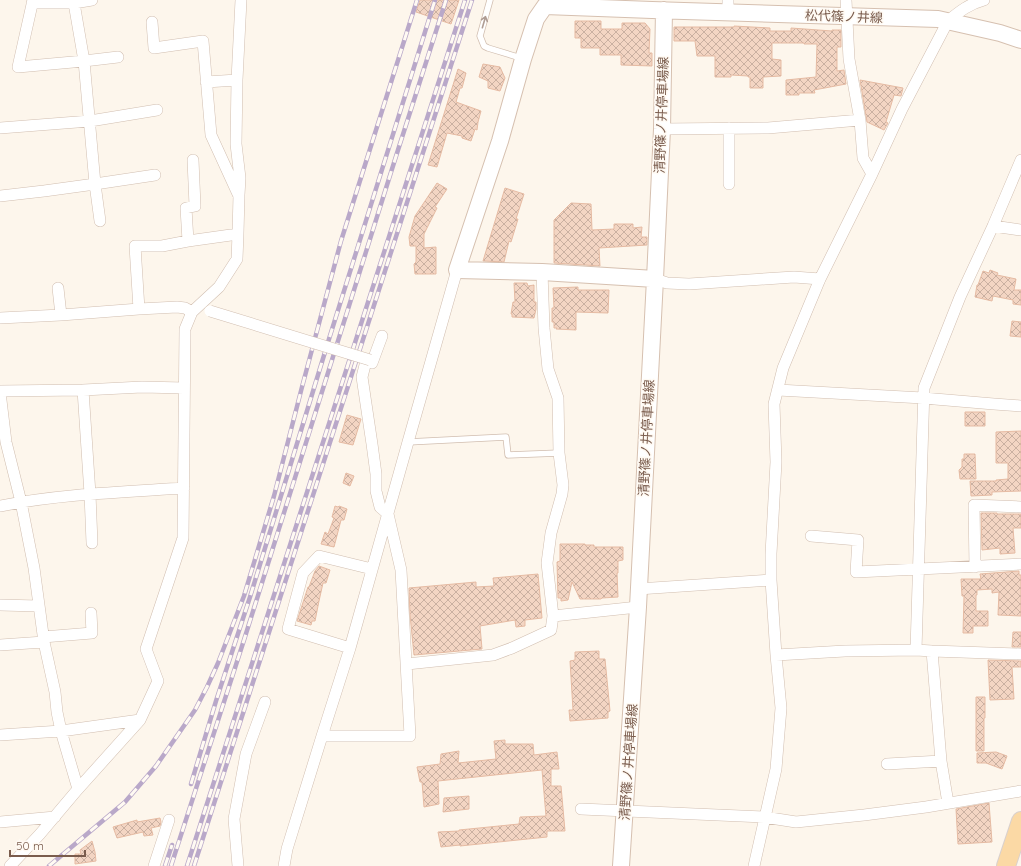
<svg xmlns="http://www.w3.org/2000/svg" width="1021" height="866" viewBox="0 0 1021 866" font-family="Quicksand,'Noto Sans JP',sans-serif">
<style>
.building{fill:url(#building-cross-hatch);stroke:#e6bba3}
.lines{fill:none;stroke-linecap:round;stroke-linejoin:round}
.lane-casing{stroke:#d1beb0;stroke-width:7}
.street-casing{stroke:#d1beb0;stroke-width:12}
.secondary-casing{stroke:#d6c0b0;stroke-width:18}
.primary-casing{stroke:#dad1cd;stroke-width:20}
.lane{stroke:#fff;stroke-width:5.5}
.street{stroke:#fff;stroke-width:11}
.secondary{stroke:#fff;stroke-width:16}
.primary{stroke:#fbd9a5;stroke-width:18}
.rail-casing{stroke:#b9a8c9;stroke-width:4.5}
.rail{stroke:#fffaf3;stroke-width:3;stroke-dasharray:9;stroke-linecap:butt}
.street-bridge-casing{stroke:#d1beb0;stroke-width:12;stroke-linecap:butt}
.street-bridge{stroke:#fff;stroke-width:11}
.oneway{stroke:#af9d94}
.labels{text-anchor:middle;stroke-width:3;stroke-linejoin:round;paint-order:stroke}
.street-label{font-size:13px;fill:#7a5c4d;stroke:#fffaf3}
</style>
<defs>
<pattern id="building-cross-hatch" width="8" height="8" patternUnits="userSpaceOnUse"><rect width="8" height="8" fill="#f3d5c3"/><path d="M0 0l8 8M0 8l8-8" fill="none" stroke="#cab0a1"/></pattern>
</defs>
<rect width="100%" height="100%" fill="#fdf6ec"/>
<path class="building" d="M 420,0 L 459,0 L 451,24 L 416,12 Z
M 575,21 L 601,21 L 601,29 L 622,29 L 622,23 L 645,23 L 650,29 L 649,53 L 652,53 L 652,66 L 621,65 L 621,55 L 600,55 L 600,48 L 581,48 L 581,38 L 575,38 Z
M 734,26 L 770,28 L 770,31 L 791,31 L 791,28 L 832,31 L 832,30 L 841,30 L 841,47 L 837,47 L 837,71 L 844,70 L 846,84 L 814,90 L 815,93 L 799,93 L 799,95 L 786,95 L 786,80 L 816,77 L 817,44 L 804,44 L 804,43 L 772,43 L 772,59 L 781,60 L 781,76 L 763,77 L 763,88 L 750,88 L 750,77 L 748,77 L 748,76 L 731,75 L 731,77 L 715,77 L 715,56 L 697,56 L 695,41 L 674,41 L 674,27 L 734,27 Z
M 483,64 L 500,67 L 505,78 L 500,91 L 488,88 L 488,81 L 479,77 Z
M 458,69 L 466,73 L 462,88 L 460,88 L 456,102 L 481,111 L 478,122 L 477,130 L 475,129 L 471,141 L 462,138 L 462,136 L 447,133 L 437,167 L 428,165 Z
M 860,80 L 903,88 L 901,96 L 894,95 L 886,122 L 888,123 L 884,130 L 867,122 Z
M 437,183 L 447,189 L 435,207 L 437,208 L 424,234 L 424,248 L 436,247 L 436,274 L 415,274 L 414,264 L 416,262 L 416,246 L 410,246 L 409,237 L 415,216 Z
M 505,188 L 524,194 L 516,219 L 518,219 L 511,242 L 509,241 L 504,262 L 484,261 L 483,261 Z
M 571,203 L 591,204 L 592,230 L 614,229 L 614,224 L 633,224 L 633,228 L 642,227 L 641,237 L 647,237 L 647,245 L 599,248 L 600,266 L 554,263 L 554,220 Z
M 990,270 L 998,273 L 997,275 L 1016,279 L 1014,290 L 1021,290 L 1021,305 L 1013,304 L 1013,300 L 993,296 L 992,301 L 975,297 L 977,285 L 978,285 L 983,271 L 989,273 Z
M 514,283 L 527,283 L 528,286 L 534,285 L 534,302 L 536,302 L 536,309 L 534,318 L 512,317 L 512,314 L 511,314 L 513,302 L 515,302 Z
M 578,287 L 578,290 L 609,290 L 608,313 L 576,312 L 576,330 L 556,329 L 557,328 L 554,328 L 554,322 L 552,322 L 552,308 L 554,308 L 553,288 Z
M 1012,321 L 1021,322 L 1021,337 L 1010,336 Z
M 965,412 L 985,412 L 985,426 L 965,426 Z
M 347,415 L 361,419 L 353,445 L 339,442 Z
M 1021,431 L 1021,491 L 992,492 L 992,495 L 971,496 L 970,481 L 996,481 L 996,480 L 1008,479 L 1008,463 L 996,463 L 996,432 Z
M 964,454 L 975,454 L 976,479 L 960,479 L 959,470 L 962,467 L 962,459 L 964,459 Z
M 346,473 L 354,476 L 350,486 L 343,483 Z
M 335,506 L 338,507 L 339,506 L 347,509 L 344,520 L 341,520 L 334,547 L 321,544 L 325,532 L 328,534 L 334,518 L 332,517 Z
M 981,513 L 997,513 L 997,514 L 1021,514 L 1021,528 L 1013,528 L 1015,553 L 1000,554 L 1000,548 L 982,550 Z
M 560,544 L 585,544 L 585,545 L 594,545 L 594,547 L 623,547 L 623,560 L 618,561 L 618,573 L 617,573 L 618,597 L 602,598 L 601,599 L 580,599 L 572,582 L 568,600 L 561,601 L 561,598 L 558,598 L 557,562 L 560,561 Z
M 319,566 L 330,570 L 326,583 L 323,583 L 319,601 L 315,621 L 312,621 L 311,625 L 297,621 L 308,587 L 309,587 L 315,571 Z
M 1019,571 L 1019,575 L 1021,575 L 1021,616 L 998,615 L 999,592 L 992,593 L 992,589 L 977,590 L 977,595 L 976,595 L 976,611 L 988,611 L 988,626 L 973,626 L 973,633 L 963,633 L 964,596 L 962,596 L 961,579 L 981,579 L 980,574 Z
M 538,574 L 542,618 L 525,620 L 525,626 L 516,627 L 515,620 L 480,626 L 482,649 L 414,655 L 410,615 L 409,588 L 476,582 L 476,587 L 494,586 L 493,578 Z
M 1013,632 L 1021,632 L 1021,647 L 1012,647 Z
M 599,651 L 599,659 L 605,659 L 610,711 L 608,712 L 608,718 L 570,721 L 569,710 L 573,710 L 570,661 L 575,660 L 575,652 Z
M 988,660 L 1021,661 L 1021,667 L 1012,667 L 1014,699 L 990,700 Z
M 976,697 L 985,697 L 985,718 L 984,718 L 984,751 L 976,751 Z
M 505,740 L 505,744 L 533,744 L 534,755 L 557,752 L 559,769 L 551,769 L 551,786 L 561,786 L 565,831 L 547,831 L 547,837 L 460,846 L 460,845 L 441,847 L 438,832 L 459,831 L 459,830 L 519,824 L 520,817 L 546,816 L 542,770 L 438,781 L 439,804 L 424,807 L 422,782 L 420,782 L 417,767 L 440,764 L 441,754 L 459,751 L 458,763 L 496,759 L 494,741 Z
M 996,752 L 1007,756 L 1002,769 L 986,763 L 977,763 L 977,753 Z
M 469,796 L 469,809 L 443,812 L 444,798 Z
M 989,803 L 992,842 L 958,844 L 956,809 Z
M 160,818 L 161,822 L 160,826 L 151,828 L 153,835 L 144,836 L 143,832 L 117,838 L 113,827 L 137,820 L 137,822 Z
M 92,841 L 95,852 L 96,861 L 75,864 L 75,854 L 81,854 L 80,850 Z"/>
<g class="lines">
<g class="lane-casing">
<path id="lane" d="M 490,0 L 480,36 L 484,46 L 488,48 L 521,58
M 408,442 L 506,437 L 508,455 L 559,453"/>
</g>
<g class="street-casing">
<path id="street" d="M 728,0 L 728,12
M 846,0 L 849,59 L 860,120
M 32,3 L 74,3 L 92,0
M 74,3 L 84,61 L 118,57
M 152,22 L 154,48 L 203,41 L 211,135 L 238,194
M 206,82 L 237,80
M 0,128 L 90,121 L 157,110
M 729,128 L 729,184
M 662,129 L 768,128 L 860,120 L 863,158 L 872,174
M 0,196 L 44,191 L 95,184 L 84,61 L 18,67 L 33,0
M 100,221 L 95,184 L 155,175
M 993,226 L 1021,230
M 188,241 L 186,208 L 195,206 L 193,160
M 655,279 L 667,283 L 689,284 L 794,277 L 820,279
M 58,288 L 61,315
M 139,309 L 135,246 L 162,246 L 188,241 L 238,234
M 0,318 L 61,315 L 139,309 L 177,307 L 185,308 L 192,312
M 83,390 L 90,494 L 92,543
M 778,390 L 923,398 L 994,404 L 1021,406
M 0,391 L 83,390 L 142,387 L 184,388
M 0,392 L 6,442 L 21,502 L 34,568 L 44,642 L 55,692 L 57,712 L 61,731 L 78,789
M 0,506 C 60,494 123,492 184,488
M 811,536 L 858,540 L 856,572 L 1021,564
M 975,567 L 974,505 L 1021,507
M 638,589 L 771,580
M 0,605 L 38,606
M 553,616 L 638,607
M 43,637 L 92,633 L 91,613
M 0,645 L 44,642
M 350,648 L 288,629 L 303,573 L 319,556 L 372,569
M 916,650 L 924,388 L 960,297 L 993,226 L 1021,160
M 932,651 L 941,761 L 948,803
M 776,655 L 845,651 L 916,650 L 932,651 L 1021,654
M 407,664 L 493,655 L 512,648 L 551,630 L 553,616 L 547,563 L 551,533 L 562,494 L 563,485 L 559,453 L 558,398 L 548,369 L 544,328 L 542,272
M 0,735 L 61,731 L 140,720
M 322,736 L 410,736 L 401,570 L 388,514 L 380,507 L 376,491 L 376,474 L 372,444 L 362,377 L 366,361 L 372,363 L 382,336
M 887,764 L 941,761
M 581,809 L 764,817 L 796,822 L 864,815 L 926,807 L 1021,791
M 0,822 L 55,817
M 10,866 L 40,834 L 78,789 L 140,720 L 158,681 L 146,649 L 183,538 L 185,329 L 192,312 L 219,287 L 237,259 L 238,234 L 239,195 L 240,178 L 236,144 L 237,80 L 241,0
M 154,866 L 169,820
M 238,866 L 234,819 L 246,754 L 265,702
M 284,866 L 287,849 L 322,736 L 350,648 L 408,442 L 457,270
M 754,866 L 776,769 L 781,708 L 776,655 L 771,580 L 771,554 L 776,462 L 774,404 L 783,368 L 820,279 L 872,174 L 902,109 L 948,21 C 960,11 969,4 984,0"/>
</g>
<g class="secondary-casing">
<path id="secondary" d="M 655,279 L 542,272 L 457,270 L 500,141 L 523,59 L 536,19 L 545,6 L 652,10 L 938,19 L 1000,33 L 1021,40
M 621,866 L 638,607 L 655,279 L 662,129 L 664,10"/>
</g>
<g class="primary-casing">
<path id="primary" d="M 1006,866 L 1021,821"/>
</g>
<use href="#lane" class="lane"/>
<use href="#street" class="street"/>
<use href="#secondary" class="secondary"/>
<use href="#primary" class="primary"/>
<g class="rail-casing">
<path id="rail" d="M 191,784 L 216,701 L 250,597 L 288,473 L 329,339 L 435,0
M 49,866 L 125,802 L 156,766 L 195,710 L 207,687 L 218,663 L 244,596 L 274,496 L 302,387 L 341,241 L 417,0
M 165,866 L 172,845
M 171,866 L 244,640 L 398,150 L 446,0
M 187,866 L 465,0
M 194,866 L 472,0"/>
</g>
<use href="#rail" class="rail"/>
<g class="street-bridge-casing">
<path id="street-bridge" d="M 210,311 L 370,360"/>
</g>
<use href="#street-bridge" class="street-bridge"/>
</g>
<defs><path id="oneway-shaft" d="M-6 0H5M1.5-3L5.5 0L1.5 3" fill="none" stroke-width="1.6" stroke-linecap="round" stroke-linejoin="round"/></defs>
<use class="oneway" href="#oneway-shaft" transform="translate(484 22) rotate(-74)"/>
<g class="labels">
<g class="street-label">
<text transform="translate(844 16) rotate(2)" y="5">松代篠ノ井線</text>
<text transform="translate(661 115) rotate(-88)" y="5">清野篠ノ井停車場線</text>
<text transform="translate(646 438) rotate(-87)" y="5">清野篠ノ井停車場線</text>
<text transform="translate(628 762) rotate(-86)" y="5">清野篠ノ井停車場線</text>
</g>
</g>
<path d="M10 850v6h75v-6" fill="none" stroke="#7a5c4d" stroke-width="2"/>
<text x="16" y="850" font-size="12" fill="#7a5c4d" stroke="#fffaf3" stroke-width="3" paint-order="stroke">50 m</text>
</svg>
